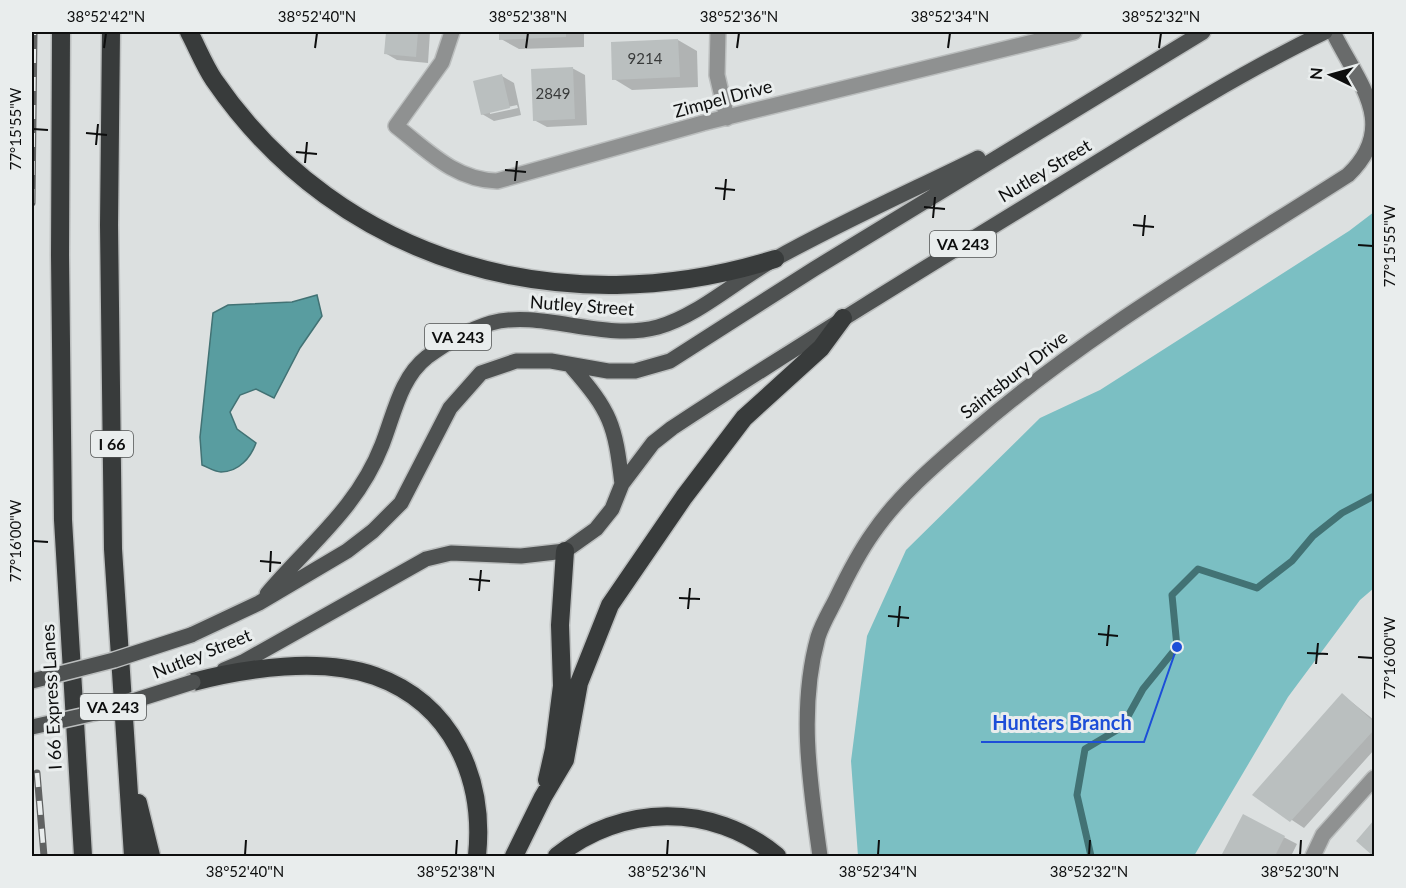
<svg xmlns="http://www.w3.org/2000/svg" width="1406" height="888" viewBox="0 0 1406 888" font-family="Lato,sans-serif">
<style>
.forest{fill:#7bbfc3}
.water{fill:#599da0;stroke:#427274;stroke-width:1.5}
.shadow{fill:#0003;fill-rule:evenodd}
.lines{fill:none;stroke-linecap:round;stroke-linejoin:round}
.stream{stroke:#427274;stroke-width:7}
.building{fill:#babfbf}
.street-casing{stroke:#bbbebe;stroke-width:18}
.secondary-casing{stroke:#bbbebe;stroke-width:18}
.primary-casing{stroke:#bbbebe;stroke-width:18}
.highway-casing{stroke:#bbbebe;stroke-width:21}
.street{stroke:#8f9191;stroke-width:15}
.secondary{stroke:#696b6b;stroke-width:15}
.primary{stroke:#4e5151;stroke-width:15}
.highway{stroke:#383b3b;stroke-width:18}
.rail-casing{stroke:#606262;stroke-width:7}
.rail{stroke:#e9eded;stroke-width:4.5;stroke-dasharray:14;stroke-linecap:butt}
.primary-bridge-casing{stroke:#bbbebe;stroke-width:18;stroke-linecap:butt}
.primary-bridge{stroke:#4e5151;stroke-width:15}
.ticks{fill:none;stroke:#0d0e0e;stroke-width:2}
.labels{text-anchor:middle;stroke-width:6;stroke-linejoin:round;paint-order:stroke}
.number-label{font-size:15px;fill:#383a3a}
.shield{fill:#e9eded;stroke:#4f5151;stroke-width:1.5}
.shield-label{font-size:16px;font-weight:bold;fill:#0d0e0e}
.street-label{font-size:18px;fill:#0d0e0e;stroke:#e9eded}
.leader{fill:none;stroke:#1d4ed8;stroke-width:2}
.callout-dot{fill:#1d4ed8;stroke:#e9eded;stroke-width:2}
.callout-label{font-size:20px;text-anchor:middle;font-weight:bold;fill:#1d4ed8;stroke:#e9eded;stroke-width:6;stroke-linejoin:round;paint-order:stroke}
.neatline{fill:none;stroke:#0d0e0e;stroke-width:2}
.ticks-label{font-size:15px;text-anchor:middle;fill:#0d0e0e}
</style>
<rect width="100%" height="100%" fill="#dce0e0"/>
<path class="forest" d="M 1374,212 L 1374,588 L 1360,600 L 1288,697 L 1194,856 L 858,856 L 851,761 L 867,636 L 906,550 L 1040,418 L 1100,390 L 1349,231 Z"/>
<path class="water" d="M 317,295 L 322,316 L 300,348 L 274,398 L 256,389 L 240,395 L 230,412 L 237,429 L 256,443 C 251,457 239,472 221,472 C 215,472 207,467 202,465 L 200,437 L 213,313 L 228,305 L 292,302 Z"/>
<path class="shadow" d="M 387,32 L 430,32 L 428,63 L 397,60 L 385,53 Z
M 500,32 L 584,32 L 584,47 L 519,49 L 501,39 Z
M 673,32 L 699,32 L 699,34 Z
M 678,40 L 697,51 L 698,87 L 632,90 L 614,79 Z
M 572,68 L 585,75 L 587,125 L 547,127 L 534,120 Z
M 502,76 L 514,83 L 521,115 L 494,121 L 482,114 ZM 517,105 L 518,108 L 490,114 L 490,111 Z
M 1343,695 L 1374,720 L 1374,750 L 1304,828 L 1254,795 Z
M 1243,816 L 1297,844 L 1291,856 L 1223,856 Z"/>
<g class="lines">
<path class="stream" d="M 1091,856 L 1077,795 L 1085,749 L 1122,727 L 1143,689 L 1177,647 L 1172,595 L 1198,569 L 1257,588 L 1292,561 L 1313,536 L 1342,513 L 1374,496"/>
</g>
<path class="building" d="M 386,32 L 418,32 L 416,57 L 384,54 Z
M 499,32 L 566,32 L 566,37 L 499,40 Z
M 678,39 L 680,77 L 612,80 L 611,42 Z
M 573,67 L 575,119 L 533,121 L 531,69 Z
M 502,74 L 510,108 L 481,115 L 473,81 Z
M 1342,693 L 1374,722 L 1374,730 L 1290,822 L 1252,795 Z
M 1243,814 L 1285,836 L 1275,856 L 1221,856 Z
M 1374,820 L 1374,856 L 1373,856 L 1356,841 Z"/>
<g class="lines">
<g class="street-casing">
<path id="street" d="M 452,32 L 442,62 L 396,126 C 428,151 455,180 497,181 L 703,123 L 1074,32
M 718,32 L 717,75 L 727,118
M 1313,856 L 1323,835 L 1374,778"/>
</g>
<g class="secondary-casing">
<path id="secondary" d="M 820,856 C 810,784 798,709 818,637 C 822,624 830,611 836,599 C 847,576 858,554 873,533 C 899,495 937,463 972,433 C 1087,333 1220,257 1348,175 C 1400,125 1358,83 1333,32"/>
</g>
<g class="primary-casing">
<path id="primary" d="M 571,366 C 611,412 615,424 622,484
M 267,594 C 309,544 357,509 382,445 C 394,415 400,378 427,357 C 446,343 468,330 491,323 C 541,309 603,342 658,327 C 698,316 738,279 775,259 C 841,222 911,191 978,158
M 191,635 L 259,603 L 347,551 L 373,531 L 401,503 L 450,408 L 481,373 L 516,361 L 551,361 L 608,371 L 635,371 L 670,361 L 814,269 L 1203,32
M 224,670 L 243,662 L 426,559 L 451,553 L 521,556 L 565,551 L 596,529 L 612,509 L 622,484 L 653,443 L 672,428 C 799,345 928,266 1057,187 C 1145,133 1232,77 1325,32"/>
</g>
<g class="highway-casing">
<path id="highway" d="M 61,32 L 60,255 L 63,520 L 83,856
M 111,32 L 109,225 L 113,549 L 133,856
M 189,32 C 197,47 204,65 214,80 C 341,265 565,325 775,259
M 193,682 C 247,668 321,657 375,676 C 453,704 485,779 477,856
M 547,780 L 554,749 L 562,686 L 560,625 L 565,551
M 138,803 L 151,856
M 514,856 L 543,797 L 565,760 L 579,683 L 610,605 L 684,497 L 744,418 L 821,348 L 843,318
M 557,856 C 621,804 712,802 777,856"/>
</g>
<use href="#street" class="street"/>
<use href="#secondary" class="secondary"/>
<use href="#primary" class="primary"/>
<use href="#highway" class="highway"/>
<g class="rail-casing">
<path id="rail" d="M 32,203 L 34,32
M 37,773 L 44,856"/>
</g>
<use href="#rail" class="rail"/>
<g class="primary-bridge-casing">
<path id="primary-bridge" d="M 32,681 L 114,660 L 191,635
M 32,727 L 95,713 L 193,682"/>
</g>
<use href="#primary-bridge" class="primary-bridge"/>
</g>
<path class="ticks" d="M 104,48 L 106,33M 315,48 L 317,33M 526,48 L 528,33M 737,48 L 739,33M 948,48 L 950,33M 1159,48 L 1161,33M 33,129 L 48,130M 86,133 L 107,135M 96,145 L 98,124M 296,152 L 317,154M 305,163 L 307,142M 505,170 L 526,172M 515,181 L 517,161M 715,188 L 735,190M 724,200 L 726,179M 924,207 L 945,209M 933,218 L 935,197M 1133,225 L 1154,227M 1143,236 L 1145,215M 1358,245 L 1373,246M 33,541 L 48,542M 260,561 L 281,563M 270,572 L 271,551M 469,579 L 490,581M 479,591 L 481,570M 679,598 L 700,599M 688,609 L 690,588M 888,616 L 909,618M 898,627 L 900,606M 1098,634 L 1118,636M 1107,646 L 1109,625M 1307,653 L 1328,654M 1358,657 L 1373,658M 1316,664 L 1318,643M 245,855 L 246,840M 456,855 L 457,840M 667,855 L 668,840M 878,855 L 879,840M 1089,855 L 1090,840M 1300,855 L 1301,840"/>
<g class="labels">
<g class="number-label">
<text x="645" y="64">9214</text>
<text x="553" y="99">2849</text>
</g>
<g class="shield">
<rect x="930" y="231" width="66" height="26" rx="4.5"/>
<rect x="425" y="324" width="66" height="26" rx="4.5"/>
<rect x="91" y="431" width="42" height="26" rx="4.5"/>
<rect x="80" y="694" width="66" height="26" rx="4.5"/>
</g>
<g class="shield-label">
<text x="963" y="250">VA 243</text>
<text x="458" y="343">VA 243</text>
<text x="112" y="450">I 66</text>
<text x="113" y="713">VA 243</text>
</g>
<g class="street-label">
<text transform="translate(723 99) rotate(-15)" y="6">Zimpel Drive</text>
<text transform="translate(1045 171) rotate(-31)" y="6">Nutley Street</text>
<text transform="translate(582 306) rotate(4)" y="6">Nutley Street</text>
<text transform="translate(1014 375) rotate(-38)" y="6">Saintsbury Drive</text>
<text transform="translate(202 654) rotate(-22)" y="6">Nutley Street</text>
<text transform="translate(52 697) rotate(-93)" y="6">I 66 Express Lanes</text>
</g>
</g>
<path class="leader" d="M1177 647L1144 742H981"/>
<circle class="callout-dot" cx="1177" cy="647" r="6"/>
<g class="callout-label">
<text x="1062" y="730">Hunters Branch</text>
</g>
<rect width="1406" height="888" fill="none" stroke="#e9eded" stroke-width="66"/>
<g transform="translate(1331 75) rotate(275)" stroke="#e9eded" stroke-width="4.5" paint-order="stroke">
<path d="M0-4.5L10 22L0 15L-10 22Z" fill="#0d0e0e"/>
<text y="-9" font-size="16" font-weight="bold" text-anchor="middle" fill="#0d0e0e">N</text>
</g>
<rect x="33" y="33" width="1340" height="822" class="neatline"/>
<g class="ticks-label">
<text x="106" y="22">38°52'42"N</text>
<text x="317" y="22">38°52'40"N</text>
<text x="528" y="22">38°52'38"N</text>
<text x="739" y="22">38°52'36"N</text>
<text x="950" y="22">38°52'34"N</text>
<text x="1161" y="22">38°52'32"N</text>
<text transform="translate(16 129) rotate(-90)" y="5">77°15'55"W</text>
<text transform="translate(1390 246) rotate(-90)" y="5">77°15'55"W</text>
<text transform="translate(16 541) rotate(-90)" y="5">77°16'00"W</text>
<text transform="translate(1390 658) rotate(-90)" y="5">77°16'00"W</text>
<text x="245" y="877">38°52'40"N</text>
<text x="456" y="877">38°52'38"N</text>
<text x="667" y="877">38°52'36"N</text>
<text x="878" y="877">38°52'34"N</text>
<text x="1089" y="877">38°52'32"N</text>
<text x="1300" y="877">38°52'30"N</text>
</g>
</svg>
